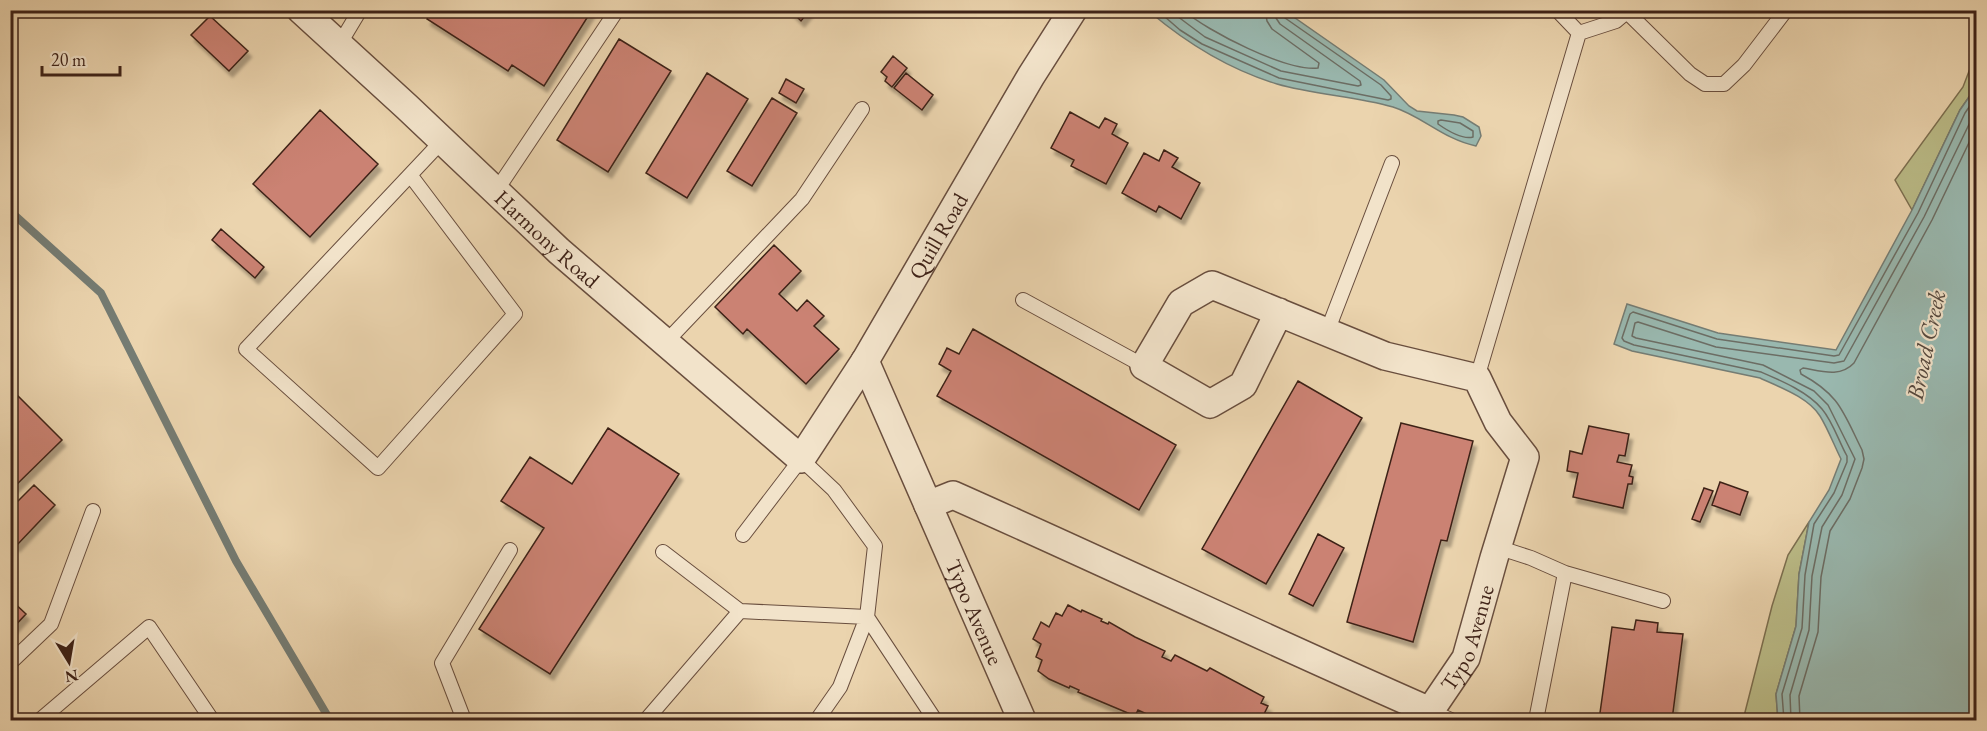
<svg xmlns="http://www.w3.org/2000/svg" width="1987" height="731" viewBox="0 0 1987 731" font-family="'EB Garamond',serif">
<style>
.green{fill:#bbbc88;stroke:#7c6f50;stroke-width:1.5}
.water{fill:#99b8af;stroke:#757c73;stroke-width:1.5}
.lines{fill:none;stroke-linecap:round;stroke-linejoin:round}
.shore{stroke:#6c6d64;stroke-width:1.5}
.stream{stroke:#757c73;stroke-width:8}
.building{fill:#cb8273;stroke:#3e2218;stroke-width:1.5;filter:url(#shadow)}
.lane-casing{stroke:#694e3e;stroke-width:16}
.street-casing{stroke:#694e3e;stroke-width:30}
.lane{stroke:#f2e3ca;stroke-width:14}
.street{stroke:#f2e3ca;stroke-width:27}
.labels{text-anchor:middle;stroke-width:4.5;stroke-linejoin:round;paint-order:stroke}
.street-label{font-size:22px;fill:#3e2218;stroke:#f2e3ca}
.water-label{font-size:24px;font-style:italic;fill:#55483e;stroke:#f2e3ca}
</style>
<defs>
<filter id="shadow"><feDropShadow dx="3.5" dy="6" stdDeviation="1.5" flood-color="#0004"/></filter>
</defs>
<rect width="100%" height="100%" fill="#ebd4ae"/>
<filter id="stains"><feTurbulence type="fractalNoise" baseFrequency=".00333" numOctaves="4"/><feColorMatrix values="0 0 0 0 .2 0 0 0 0 .09 0 0 0 0 .02 0 0 0 .5 -.17"/></filter>
<radialGradient id="worn" r=".72"><stop offset=".6" stop-color="#630" stop-opacity="0"/><stop offset="1" stop-color="#630" stop-opacity=".3"/></radialGradient>
<path class="green" d="M 1976,53 L 1976,87 L 1960,110 L 1912,210 L 1895,180 L 1963,87 Z
M 1809,522 L 1799,574 L 1796,626 L 1776,694 L 1778,720 L 1743,720 L 1772,606 L 1788,555 Z"/>
<path class="water" d="M 1150,11 L 1285,11 L 1384,80 L 1409,106 L 1417,111 L 1454,115 L 1463,117 L 1479,127 L 1481,136 L 1476,146 C 1443,139 1422,116 1393,107 C 1356,96 1315,95 1277,84 C 1231,70 1188,44 1151,13 Z
M 1976,87 L 1976,720 L 1778,720 L 1776,694 L 1796,626 L 1799,574 L 1809,522 L 1829,490 L 1841,459 C 1834,445 1828,429 1820,416 C 1808,397 1779,387 1760,378 L 1632,351 L 1614,344 L 1627,304 L 1718,333 L 1836,350 L 1912,210 L 1960,110 Z"/>
<g class="lines">
<path class="shore" d="M 1157,10 L 1180,30 L 1202,44 L 1279,78 L 1388,100 L 1391,99 L 1391,96 L 1381,85 L 1285,18 L 1282,10
M 1169,10 L 1205,37 L 1281,71 L 1358,86 L 1361,85 L 1360,81 L 1280,24 L 1276,18 L 1274,10
M 1183,10 C 1207,31 1287,72 1318,68 L 1319,63 L 1272,29 L 1267,21 L 1265,10
M 1441,120 L 1460,123 L 1473,131 L 1473,137 C 1462,140 1448,131 1438,124 L 1438,121 Z
M 1784,720 L 1782,694 L 1802,628 L 1805,575 L 1814,524 L 1834,493 L 1847,462 L 1847,456 C 1839,442 1833,422 1822,409 C 1808,392 1782,381 1761,372 L 1634,345 L 1624,341 L 1622,338 L 1630,314 L 1633,312 L 1717,339 L 1834,356 L 1839,355 L 1918,213 L 1965,113 L 1976,97
M 1791,720 L 1790,695 L 1809,630 L 1812,576 L 1822,527 L 1842,495 L 1855,459 L 1828,405 L 1814,391 L 1763,365 L 1636,338 L 1632,336 L 1635,323 L 1638,322 L 1716,347 L 1834,363 L 1844,361 L 1924,217 L 1976,110
M 1800,720 L 1799,696 L 1818,632 L 1821,577 L 1830,531 L 1850,499 L 1862,468 L 1864,459 L 1862,450 C 1843,412 1840,395 1801,374 L 1800,370 L 1803,368 C 1821,371 1840,378 1854,363 L 1932,220 L 1976,128"/>
<path class="stream" d="M 10,211 L 101,293 L 236,561 L 330,720"/>
</g>
<path class="building" d="M 432,10 L 592,10 L 544,86 L 512,65 L 508,71 L 427,19 Z
M 790,10 L 810,10 L 801,21 Z
M 210,16 L 248,51 L 229,71 L 191,35 Z
M 619,39 L 671,71 L 608,172 L 557,140 Z
M 893,56 L 907,68 L 892,87 L 885,81 L 887,77 L 881,72 Z
M 707,73 L 748,99 L 687,198 L 646,173 Z
M 906,73 L 933,95 L 922,110 L 894,88 Z
M 786,79 L 804,89 L 796,103 L 779,93 Z
M 772,98 L 797,113 L 752,186 L 727,171 Z
M 320,110 L 378,164 L 310,237 L 253,184 Z
M 1070,112 L 1099,128 L 1105,118 L 1117,124 L 1112,134 L 1128,143 L 1106,184 L 1071,166 L 1074,160 L 1051,148 Z
M 1164,150 L 1178,158 L 1172,167 L 1200,183 L 1181,219 L 1159,206 L 1156,212 L 1122,193 L 1144,153 L 1159,161 Z
M 221,229 L 264,267 L 255,278 L 212,240 Z
M 774,245 L 801,271 L 779,294 L 797,311 L 807,300 L 824,316 L 814,326 L 839,349 L 806,384 L 747,329 L 743,334 L 715,307 Z
M 973,329 L 1176,445 L 1139,510 L 937,396 L 951,371 L 939,364 L 947,348 L 959,354 Z
M 1298,381 L 1362,418 L 1266,584 L 1202,549 Z
M 10,388 L 62,440 L 10,491 Z
M 1401,423 L 1473,441 L 1447,541 L 1441,540 L 1413,642 L 1347,622 Z
M 1589,426 L 1629,434 L 1625,456 L 1619,455 L 1617,462 L 1632,465 L 1629,476 L 1633,477 L 1632,484 L 1628,484 L 1623,508 L 1573,497 L 1578,473 L 1567,471 L 1570,451 L 1582,454 Z
M 608,428 L 679,474 L 550,674 L 479,629 L 544,528 L 501,501 L 530,457 L 572,484 Z
M 1720,482 L 1748,492 L 1740,515 L 1712,505 Z
M 34,485 L 55,505 L 16,546 L 10,541 L 10,509 Z
M 1704,488 L 1713,491 L 1700,522 L 1692,519 Z
M 1318,534 L 1344,548 L 1313,606 L 1289,594 Z
M 10,599 L 26,614 L 10,631 Z
M 1068,605 L 1081,612 L 1082,610 L 1102,619 L 1101,621 L 1108,624 L 1109,622 L 1135,637 L 1165,651 L 1162,657 L 1171,661 L 1175,655 L 1207,671 L 1210,668 L 1264,697 L 1261,703 L 1268,706 L 1261,720 L 1144,720 L 1147,714 L 1138,710 L 1135,716 L 1078,692 L 1079,690 L 1070,686 L 1069,688 L 1049,679 L 1038,671 L 1042,660 L 1036,657 L 1041,644 L 1033,639 L 1041,622 L 1049,627 L 1056,613 L 1062,616 Z
M 1636,620 L 1658,623 L 1657,632 L 1683,634 L 1672,720 L 1599,720 L 1612,627 L 1634,630 Z"/>
<g class="lines">
<g class="lane-casing">
<path id="lane" d="M 1627,12 L 1690,74 L 1705,84 L 1724,84 L 1744,65 L 1786,10
M 1579,33 L 1616,21 L 1629,10
M 339,45 L 360,10
M 411,176 L 515,314 L 378,468 L 246,349 L 442,141
M 496,191 L 617,10
M 1023,300 L 1144,366
M 1327,332 L 1392,163
M 665,343 L 802,199 L 862,109
M 1477,378 L 1579,33 L 1557,10
M 743,535 L 801,459 L 834,490 L 875,546 L 867,617 L 840,687 L 817,720
M 1497,547 L 1531,558 L 1565,573 L 1536,720
M 663,552 L 740,611 L 867,617 L 935,720
M 1565,573 L 1663,601
M 10,663 L 51,624 L 93,511
M 1430,711 L 1451,720
M 40,720 L 149,627 L 212,720
M 464,720 L 442,663 L 510,550
M 646,720 L 740,611"/>
</g>
<g class="street-casing">
<g id="street">
<path id="s1" d="M 301,10 L 407,107 L 559,251 L 801,459 L 865,361 L 1031,76 L 1073,10"/>
<path id="s2" d="M 865,361 L 1022,720"/>
<path id="s3" d="M 928,505 L 953,495 C 1113,566 1270,641 1430,711 L 1466,658 L 1494,558 L 1525,457 L 1498,422 L 1477,378 L 1385,356 L 1212,285 L 1181,303 L 1144,366 L 1210,404 L 1243,385 L 1279,312"/>
</g>
</g>
<use href="#lane" class="lane"/>
<use href="#street" class="street"/>
</g>
<g class="labels">
<g class="street-label">
<text dy="8" stroke="none"><textPath href="#s1" startOffset="934">Quill Road</textPath></text>
<text dy="8" stroke="none"><textPath href="#s1" startOffset="336">Harmony Road</textPath></text>
<text dy="8" stroke="none"><textPath href="#s2" startOffset="274">Typo Avenue</textPath></text>
<text dy="8" stroke="none"><textPath href="#s3" startOffset="634">Typo Avenue</textPath></text>
</g>
<g class="water-label">
<text transform="translate(1926 345) rotate(-78)" y="8">Broad Creek</text>
</g>
</g>
<rect width="1987" height="731" fill="none" stroke="#ebd4ae" stroke-width="36"/>
<rect x="12" y="12" width="1963" height="707" fill="none" stroke="#3e2218" stroke-width="3"/>
<rect x="18" y="18" width="1951" height="695" fill="none" stroke="#3e2218" stroke-width="1.5"/>
<g transform="translate(69 662) rotate(169)" stroke="#f2e3ca" stroke-width="4.5" paint-order="stroke">
<path d="M0-4.5L10 22L0 15L-10 22Z" fill="#3e2218"/>
<text y="-9" font-size="16" font-weight="bold" text-anchor="middle" fill="#3e2218">N</text>
</g>
<path d="M42 66v9h78v-9" fill="none" stroke="#3e2218" stroke-width="3"/>
<text x="51" y="66" font-size="18" fill="#3e2218" stroke="#f2e3ca" stroke-width="4.5" paint-order="stroke">20 m</text>
<rect width="100%" height="100%" filter="url(#stains)"/>
<rect width="100%" height="100%" fill="url(#worn)"/>
</svg>
